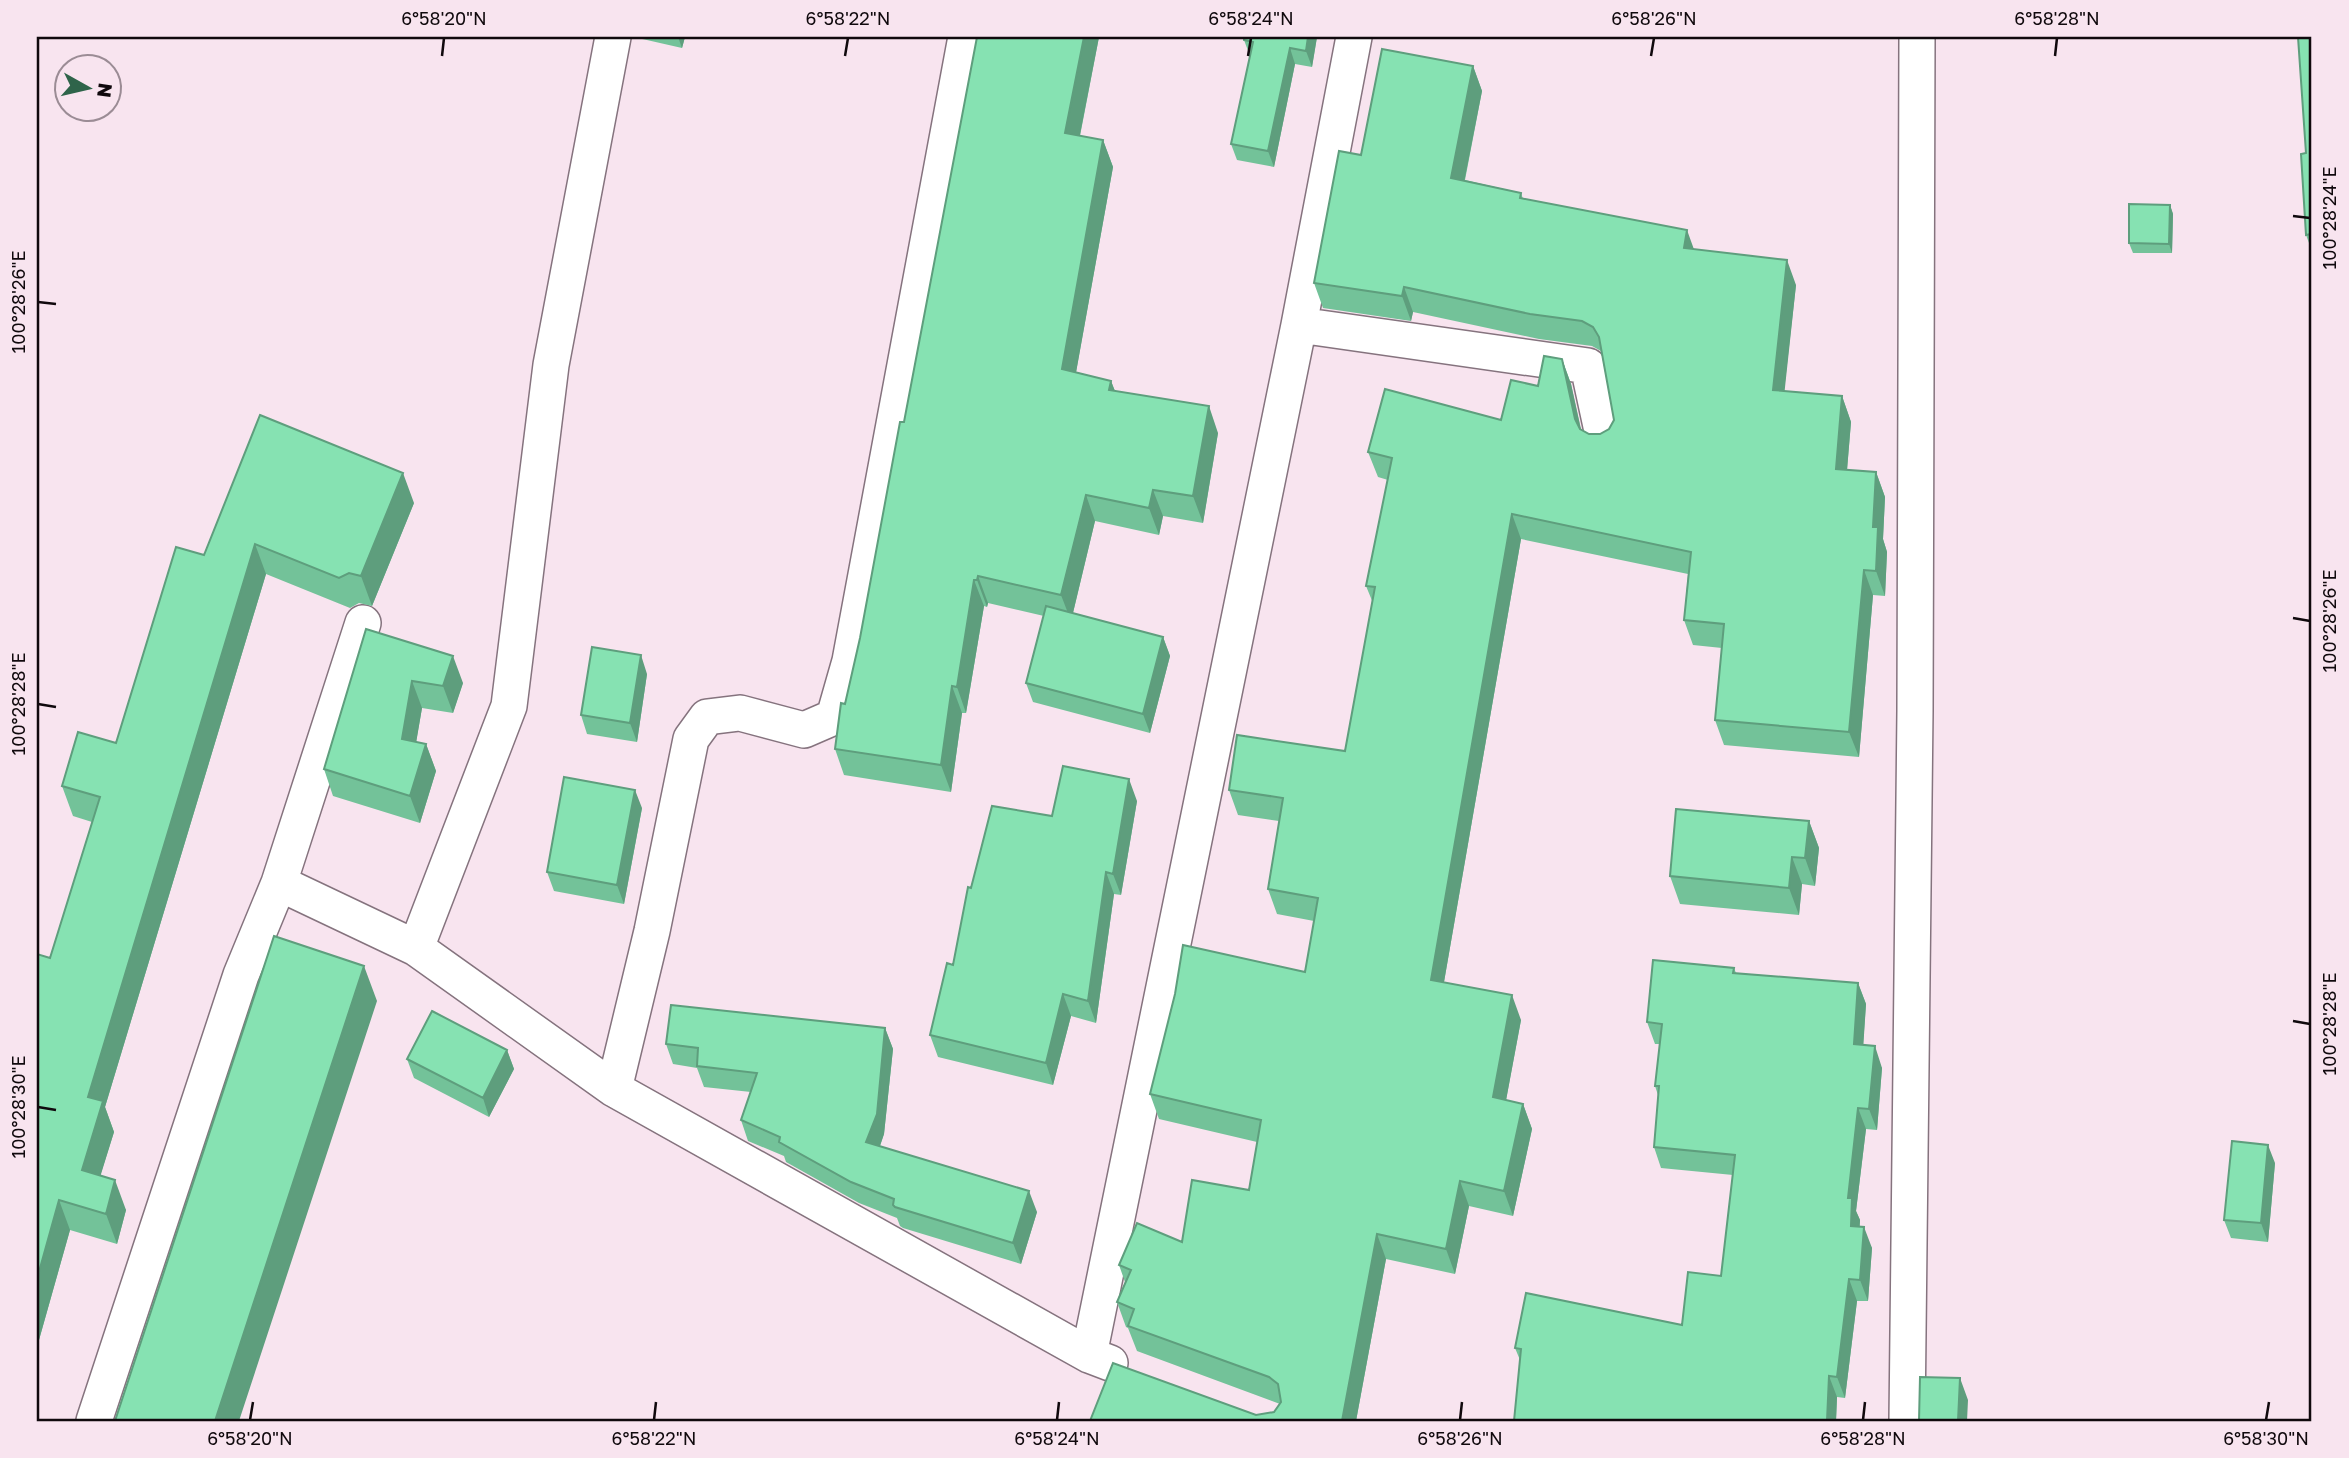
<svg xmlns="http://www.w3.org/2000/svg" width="2349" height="1458" viewBox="0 0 2349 1458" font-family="'Golos Text',sans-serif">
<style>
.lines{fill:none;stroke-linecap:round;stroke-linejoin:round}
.minor-casing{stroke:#85737e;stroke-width:38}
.minor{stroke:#fff;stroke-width:35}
.wall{fill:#73c299}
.shaded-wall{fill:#5e9e7d}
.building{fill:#86e2b2;stroke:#5e9e7d;stroke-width:2}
.ticks{fill:none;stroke:#10090d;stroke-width:2.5}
.neatline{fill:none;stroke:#10090d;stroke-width:2.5}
.ticks-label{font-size:18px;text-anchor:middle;fill:#10090d}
</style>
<rect width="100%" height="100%" fill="#f8e4ef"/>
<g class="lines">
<g class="minor-casing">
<path id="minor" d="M 1299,325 L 1588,366 L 1604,440
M 279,883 L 416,948 L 614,1089 L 1089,1355 L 1110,1363
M 416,948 L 509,706 L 551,365 L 613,37
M 614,1089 L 652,931 L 691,739 L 707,717 L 740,713 L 804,730 L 834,717 L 850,661 L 966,37
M 1089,1355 L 1299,325 L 1354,37
M 94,1421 L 241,975 L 279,883 L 363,623
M 1907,1421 L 1915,711 L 1917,37"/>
</g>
<use href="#minor" class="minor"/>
</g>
<path class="wall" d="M 638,37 L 685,37 L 682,48 L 638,38 Z
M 1099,37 L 1080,136 L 1103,140 L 1113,167 L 1076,372 L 1111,381 L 1115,391 L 1218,433 L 1203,523 L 1163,516 L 1159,535 L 1095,521 L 1073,613 L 1163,637 L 1170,656 L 1150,733 L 1033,702 L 1026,683 L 1044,616 L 988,603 L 987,607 L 984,606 L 966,713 L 962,713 L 951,792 L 844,775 L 835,749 L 860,638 L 904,422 Z
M 1244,37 L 1317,37 L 1312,67 L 1295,64 L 1274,167 L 1237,160 L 1231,144 L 1250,56 L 1244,40 Z
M 2312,37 L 2312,251 L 2306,235 L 2306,153 Z
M 1473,66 L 1482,91 L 1465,180 L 1521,193 L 1523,199 L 1694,249 L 1796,285 L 1784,391 L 1842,396 L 1851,422 L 1847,470 L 1876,472 L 1885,497 L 1883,539 L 1887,552 L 1885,596 L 1873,595 L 1859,757 L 1724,745 L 1715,720 L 1722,648 L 1693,645 L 1684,620 L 1688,574 L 1521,539 L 1444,982 L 1521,1020 L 1506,1100 L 1523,1104 L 1532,1129 L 1513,1216 L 1469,1206 L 1455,1274 L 1386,1259 L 1356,1421 L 1090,1421 L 1256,1415 L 1274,1412 L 1280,1404 L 1137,1351 L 1128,1328 L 1126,1327 L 1117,1302 L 1125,1282 L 1119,1265 L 1182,1242 L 1249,1190 L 1257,1142 L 1159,1119 L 1150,1094 L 1305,972 L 1314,921 L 1277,914 L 1268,889 L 1279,821 L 1238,815 L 1229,790 L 1345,751 L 1373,603 L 1366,586 L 1388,480 L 1378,477 L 1368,452 L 1501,420 L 1538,386 L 1562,359 L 1571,384 L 1581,429 L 1589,434 L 1600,434 L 1609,429 L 1614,420 L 1601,351 L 1592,346 L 1539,339 L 1413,312 L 1411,321 L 1323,308 L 1314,283 L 1361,155 Z
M 2170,205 L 2173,214 L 2172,253 L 2133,253 L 2129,243 Z
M 414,503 L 372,606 L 359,603 L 350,608 L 266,574 L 105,1107 L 114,1132 L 100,1176 L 126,1210 L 117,1244 L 70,1230 L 37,1347 L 50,958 L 92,822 L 73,816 L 62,786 L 116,743 L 204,555 Z
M 366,629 L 463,683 L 453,713 L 422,708 L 416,742 L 426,744 L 436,771 L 420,823 L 333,796 L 324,769 Z
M 647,674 L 637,742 L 587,734 L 581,715 Z
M 1137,801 L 1121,895 L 1114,894 L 1096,1023 L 1071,1016 L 1053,1085 L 938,1057 L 930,1035 L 953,965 L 971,888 L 1052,816 Z
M 642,808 L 624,904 L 554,891 L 547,872 Z
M 1809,821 L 1819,848 L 1815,886 L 1802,884 L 1799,915 L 1680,904 L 1670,876 Z
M 1734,968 L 1736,973 L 1858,983 L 1866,1004 L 1863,1045 L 1882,1068 L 1877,1130 L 1866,1129 L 1856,1211 L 1860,1220 L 1859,1226 L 1872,1248 L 1868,1301 L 1857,1301 L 1845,1398 L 1837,1397 L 1836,1421 L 1514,1421 L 1520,1360 L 1515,1348 L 1682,1325 L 1721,1276 L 1733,1175 L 1661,1168 L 1654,1147 L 1658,1095 L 1655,1086 L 1660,1044 L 1655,1044 L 1647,1022 Z
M 885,1028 L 893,1049 L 884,1134 L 880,1146 L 1037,1212 L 1021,1264 L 903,1228 L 900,1226 L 897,1218 L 859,1203 L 786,1162 L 784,1156 L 748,1141 L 741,1120 L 751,1092 L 704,1087 L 697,1068 L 673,1064 L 666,1044 Z
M 507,1050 L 514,1069 L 489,1117 L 414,1078 L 407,1059 Z
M 2275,1163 L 2268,1242 L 2231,1238 L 2224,1220 Z"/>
<path class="shaded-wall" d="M 678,37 L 685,37 L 682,48 Z
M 1084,37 L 1099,37 L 1075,160 L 1065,133 Z
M 1308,37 L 1317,37 L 1312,67 L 1306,51 Z
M 1290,48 L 1295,64 L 1274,167 L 1268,151 Z
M 1473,66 L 1482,91 L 1460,203 L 1451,178 Z
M 1103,140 L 1113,167 L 1072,395 L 1062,369 Z
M 2170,205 L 2173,214 L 2172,253 L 2169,244 Z
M 1687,230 L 1696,255 L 1684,248 Z
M 1787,260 L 1796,285 L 1782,415 L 1773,390 Z
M 1404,287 L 1413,312 L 1411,321 L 1402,296 Z
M 1562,359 L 1571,384 L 1584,444 L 1575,419 Z
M 1111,381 L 1121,407 L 1109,390 Z
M 1842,396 L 1851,422 L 1845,494 L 1836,469 Z
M 1209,406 L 1218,433 L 1203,523 L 1193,496 Z
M 1876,472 L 1885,497 L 1883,539 L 1887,552 L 1885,596 L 1876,571 L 1873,527 Z
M 403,473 L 414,503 L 372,606 L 361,576 Z
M 1153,490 L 1163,516 L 1159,535 L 1149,508 Z
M 1086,495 L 1095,521 L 1071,621 L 1061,595 Z
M 1512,514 L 1521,539 L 1440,1005 L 1431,980 Z
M 255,544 L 266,574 L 105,1107 L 114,1132 L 93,1200 L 82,1170 L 88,1097 Z
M 1864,570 L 1873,595 L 1859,757 L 1849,732 Z
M 978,576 L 988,603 L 987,607 L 977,580 Z
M 974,580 L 984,606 L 966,713 L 957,687 Z
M 1163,637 L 1170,656 L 1150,733 L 1143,714 Z
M 641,655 L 647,674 L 637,742 L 630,723 Z
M 453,656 L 463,683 L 453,713 L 443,686 Z
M 412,681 L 422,708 L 412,767 L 402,739 Z
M 952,686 L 962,713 L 951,792 L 941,765 Z
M 426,744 L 436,771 L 420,823 L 410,796 Z
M 1129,779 L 1137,801 L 1121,895 L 1113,874 Z
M 635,790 L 642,808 L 624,904 L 617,885 Z
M 1809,821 L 1819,848 L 1815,886 L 1805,858 Z
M 1792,857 L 1802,884 L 1799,915 L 1789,888 Z
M 1106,872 L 1114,894 L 1096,1023 L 1088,1001 Z
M 364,966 L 377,1001 L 239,1421 L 215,1421 Z
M 1858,983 L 1866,1004 L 1862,1066 L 1854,1044 Z
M 1063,994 L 1071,1016 L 1053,1085 L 1046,1063 Z
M 1512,995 L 1521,1020 L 1502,1122 L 1493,1097 Z
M 885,1028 L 893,1049 L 884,1134 L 874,1163 L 866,1142 Z
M 1875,1046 L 1882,1068 L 1877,1130 L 1869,1109 Z
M 507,1050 L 514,1069 L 489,1117 L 483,1098 Z
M 1523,1104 L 1532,1129 L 1513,1216 L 1504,1191 Z
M 1858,1108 L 1866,1129 L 1856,1211 L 1860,1220 L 1859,1247 L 1851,1226 L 1848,1198 Z
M 2268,1145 L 2275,1163 L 2268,1242 L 2261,1223 Z
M 115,1180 L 126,1210 L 117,1244 L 106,1214 Z
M 1460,1181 L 1469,1206 L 1455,1274 L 1446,1249 Z
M 1029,1191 L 1037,1212 L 1021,1264 L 1013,1243 Z
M 59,1200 L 70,1230 L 37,1347 L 37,1279 Z
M 1864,1227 L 1872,1248 L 1868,1301 L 1860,1280 Z
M 1377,1234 L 1386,1259 L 1356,1421 L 1342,1421 Z
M 1849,1279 L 1857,1301 L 1845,1398 L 1837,1377 Z
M 1829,1376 L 1837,1397 L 1836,1421 L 1827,1421 Z
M 1960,1378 L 1968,1400 L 1967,1421 L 1958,1421 Z"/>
<path class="building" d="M 977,37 L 1084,37 L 1065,133 L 1103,140 L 1062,369 L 1111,381 L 1109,390 L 1209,406 L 1193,496 L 1153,490 L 1149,508 L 1086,495 L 1061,595 L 978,576 L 977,580 L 974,580 L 957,687 L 952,686 L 941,765 L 835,749 L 841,703 L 845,704 L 860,638 L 900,422 L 904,422 Z
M 1244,37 L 1308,37 L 1306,51 L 1290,48 L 1268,151 L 1231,144 L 1253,42 L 1244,40 Z
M 2298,37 L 2312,37 L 2312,269 L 2311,234 L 2306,235 L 2301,154 L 2306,153 Z
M 1382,49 L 1473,66 L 1451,178 L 1521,193 L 1520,198 L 1687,230 L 1684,248 L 1787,260 L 1773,390 L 1842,396 L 1836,469 L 1876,472 L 1873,527 L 1878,527 L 1876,571 L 1864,570 L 1849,732 L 1715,720 L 1724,624 L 1684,620 L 1691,552 L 1512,514 L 1431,980 L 1512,995 L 1493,1097 L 1523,1104 L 1504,1191 L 1460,1181 L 1446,1249 L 1377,1234 L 1342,1421 L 1090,1421 L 1113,1363 L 1256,1415 L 1274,1412 L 1281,1402 L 1278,1384 L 1269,1377 L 1128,1326 L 1134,1309 L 1117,1302 L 1131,1270 L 1119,1265 L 1137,1223 L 1182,1242 L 1192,1180 L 1249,1190 L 1261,1120 L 1150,1094 L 1175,994 L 1183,945 L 1305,972 L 1318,898 L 1268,889 L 1283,798 L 1229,790 L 1237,735 L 1345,751 L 1375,587 L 1366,586 L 1392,458 L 1368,452 L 1385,389 L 1501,420 L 1511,380 L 1538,386 L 1544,356 L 1562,359 L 1575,419 L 1580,429 L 1589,434 L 1600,434 L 1609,429 L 1614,420 L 1599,337 L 1593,327 L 1582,321 L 1530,314 L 1404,287 L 1402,296 L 1314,283 L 1339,151 L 1361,155 Z
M 2129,204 L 2170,205 L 2169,244 L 2129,243 Z
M 260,415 L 403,473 L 361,576 L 349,573 L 339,578 L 255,544 L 88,1097 L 103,1101 L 82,1170 L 115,1180 L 106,1214 L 59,1200 L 37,1279 L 37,954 L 50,958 L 100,797 L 62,786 L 78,732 L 116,743 L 176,547 L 204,555 Z
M 1046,606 L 1163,637 L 1143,714 L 1026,683 Z
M 366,629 L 453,656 L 443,686 L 412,681 L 402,739 L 426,744 L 410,796 L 324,769 Z
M 592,647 L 641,655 L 630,723 L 581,715 Z
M 1063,766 L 1129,779 L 1113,874 L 1106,872 L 1088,1001 L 1063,994 L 1046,1063 L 930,1035 L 947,963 L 953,965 L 968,887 L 971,888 L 992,806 L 1052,816 Z
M 564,777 L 635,790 L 617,885 L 547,872 Z
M 1676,809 L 1809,821 L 1805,858 L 1792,857 L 1789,888 L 1670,876 Z
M 274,936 L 364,966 L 215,1421 L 115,1421 Z
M 1653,960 L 1734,968 L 1733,973 L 1858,983 L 1854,1044 L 1875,1046 L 1869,1109 L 1858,1108 L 1848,1198 L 1852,1198 L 1851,1226 L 1864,1227 L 1860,1280 L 1849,1279 L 1837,1377 L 1829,1376 L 1827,1421 L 1514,1421 L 1521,1349 L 1515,1348 L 1526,1293 L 1682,1325 L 1688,1272 L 1721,1276 L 1735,1155 L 1654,1147 L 1659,1086 L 1655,1086 L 1662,1024 L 1647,1022 Z
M 671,1005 L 885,1028 L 877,1114 L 866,1142 L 1029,1191 L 1013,1243 L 895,1207 L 893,1205 L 894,1199 L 851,1182 L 779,1142 L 780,1137 L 741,1120 L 757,1073 L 697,1066 L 698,1048 L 666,1044 Z
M 432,1011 L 507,1050 L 483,1098 L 407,1059 Z
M 2232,1141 L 2268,1145 L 2261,1223 L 2224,1220 Z
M 1920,1377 L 1960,1378 L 1958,1421 L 1919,1421 Z"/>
<path class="ticks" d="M 442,56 L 444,38M 845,56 L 848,38M 1248,56 L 1251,38M 1651,56 L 1654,38M 2055,56 L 2057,38M 2293,216 L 2310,218M 38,302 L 56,304M 2293,618 L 2310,621M 38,704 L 56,707M 2293,1021 L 2310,1024M 38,1107 L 56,1110M 250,1420 L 253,1402M 654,1420 L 656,1402M 1057,1420 L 1059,1402M 1460,1420 L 1462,1402M 1863,1420 L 1865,1402M 2266,1420 L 2269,1402"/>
<rect width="2349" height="1458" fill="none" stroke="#f8e4ef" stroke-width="77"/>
<g transform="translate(88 88) rotate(98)"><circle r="33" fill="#f8e4ef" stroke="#9b8c95" stroke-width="2"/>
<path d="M0-5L12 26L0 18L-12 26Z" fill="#2f644a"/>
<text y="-10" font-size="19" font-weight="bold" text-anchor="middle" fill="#10090d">N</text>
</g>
<rect x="38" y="38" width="2272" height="1382" class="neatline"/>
<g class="ticks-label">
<text x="444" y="25">6°58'20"N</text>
<text x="848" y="25">6°58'22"N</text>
<text x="1251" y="25">6°58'24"N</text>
<text x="1654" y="25">6°58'26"N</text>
<text x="2057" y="25">6°58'28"N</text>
<text transform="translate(2330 218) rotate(-90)" y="6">100°28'24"E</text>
<text transform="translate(19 302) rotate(-90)" y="6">100°28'26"E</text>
<text transform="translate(2330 621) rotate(-90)" y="6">100°28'26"E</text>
<text transform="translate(19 704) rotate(-90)" y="6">100°28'28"E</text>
<text transform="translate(2330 1024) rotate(-90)" y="6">100°28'28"E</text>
<text transform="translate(19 1107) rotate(-90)" y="6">100°28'30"E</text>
<text x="250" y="1445">6°58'20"N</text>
<text x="654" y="1445">6°58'22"N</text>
<text x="1057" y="1445">6°58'24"N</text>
<text x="1460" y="1445">6°58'26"N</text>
<text x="1863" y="1445">6°58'28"N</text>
<text x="2266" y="1445">6°58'30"N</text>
</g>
</svg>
